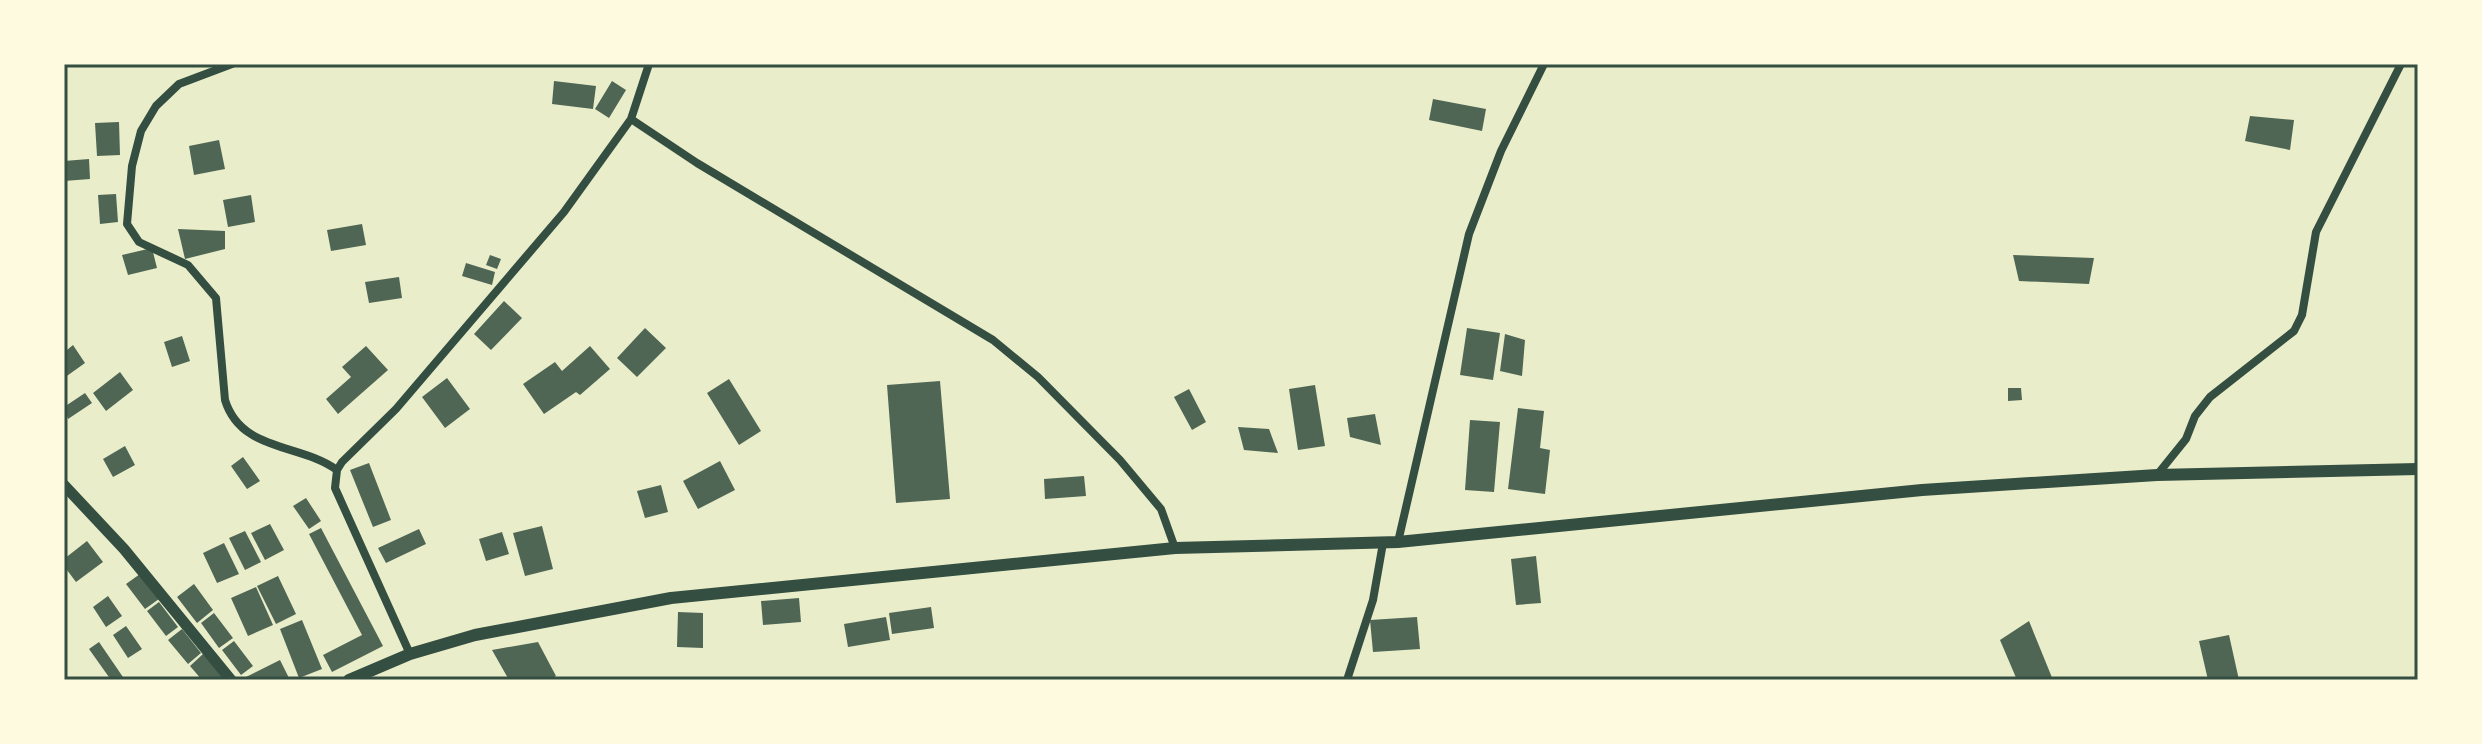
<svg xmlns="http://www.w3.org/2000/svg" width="2482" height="744" viewBox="0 0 2482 744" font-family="'Archivo Narrow',sans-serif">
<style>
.building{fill:#4f6655}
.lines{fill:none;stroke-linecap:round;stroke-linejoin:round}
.minor{stroke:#344e41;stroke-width:8}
.tertiary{stroke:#344e41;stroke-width:11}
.secondary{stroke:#344e41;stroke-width:12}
.neatline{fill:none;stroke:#344e41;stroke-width:3}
</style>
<rect width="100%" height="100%" fill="#e9edc9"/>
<path class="building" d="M 554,81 L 596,86 L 593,109 L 552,104 Z
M 612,81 L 626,90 L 609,118 L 595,109 Z
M 1433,99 L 1486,109 L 1482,131 L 1429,120 Z
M 2250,116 L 2294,120 L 2290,150 L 2245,141 Z
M 119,122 L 120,155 L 97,156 L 95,123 Z
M 219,140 L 225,169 L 194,175 L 189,146 Z
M 89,159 L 90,179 L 64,181 L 64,161 Z
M 116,194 L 118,222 L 100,224 L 98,195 Z
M 251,195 L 255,222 L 228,227 L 223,200 Z
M 362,224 L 366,245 L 331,251 L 327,230 Z
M 178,229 L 225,231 L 225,249 L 185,259 Z
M 152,248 L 157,268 L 128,275 L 122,255 Z
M 490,255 L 501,259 L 497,269 L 486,265 Z
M 2013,255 L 2094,258 L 2089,284 L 2019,281 Z
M 466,263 L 495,272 L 492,285 L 462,276 Z
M 399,277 L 402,298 L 369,303 L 365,282 Z
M 504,301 L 522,318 L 491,350 L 474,334 Z
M 645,328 L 666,348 L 637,377 L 617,358 Z
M 1467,328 L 1500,333 L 1493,380 L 1460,375 Z
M 1505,334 L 1525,340 L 1522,376 L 1500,371 Z
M 182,336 L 190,361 L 172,367 L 164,342 Z
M 73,345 L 85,363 L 64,378 L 64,346 L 67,350 Z
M 366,346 L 388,370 L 338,414 L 326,399 L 351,377 L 342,367 Z
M 590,346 L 610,369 L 580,395 L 576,392 L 544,414 L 523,384 L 555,362 L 562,371 Z
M 120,372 L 133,390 L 106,411 L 93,393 Z
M 447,378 L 470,409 L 445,428 L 422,397 Z
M 729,379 L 761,431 L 739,445 L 707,393 Z
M 940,381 L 950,499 L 896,503 L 887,385 Z
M 1315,385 L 1325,446 L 1298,450 L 1289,389 Z
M 2008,388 L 2021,388 L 2022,400 L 2008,401 Z
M 1189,389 L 1206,422 L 1192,430 L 1174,397 Z
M 85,393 L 92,403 L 68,419 L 64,407 Z
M 1518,408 L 1544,411 L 1540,448 L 1550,450 L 1545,494 L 1508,489 Z
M 1375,414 L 1381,445 L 1350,437 L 1347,418 Z
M 1470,420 L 1500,422 L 1494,492 L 1465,490 Z
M 1238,427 L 1269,429 L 1278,453 L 1244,450 Z
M 125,446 L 135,465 L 113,477 L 103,459 Z
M 243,457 L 260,481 L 247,489 L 231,466 Z
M 720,461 L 735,490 L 698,509 L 683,481 Z
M 369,463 L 391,520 L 373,527 L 350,470 Z
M 1084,476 L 1086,496 L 1045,499 L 1044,479 Z
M 661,485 L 668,512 L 645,518 L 637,491 Z
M 306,498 L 321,521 L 309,529 L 293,506 Z
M 270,524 L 284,550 L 265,560 L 251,533 Z
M 542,526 L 553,569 L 525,576 L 513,533 Z
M 321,528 L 383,646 L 332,672 L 323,655 L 362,635 L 309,534 Z
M 419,529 L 426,544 L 386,563 L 378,548 Z
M 245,531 L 261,562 L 245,570 L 229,538 Z
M 502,532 L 509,554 L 486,561 L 479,539 Z
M 87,541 L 103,562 L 76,582 L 64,566 L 64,559 Z
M 224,543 L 239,574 L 217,583 L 203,553 Z
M 1536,556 L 1541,603 L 1516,605 L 1511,559 Z
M 140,574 L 159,599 L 145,609 L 126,584 Z
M 278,576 L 296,614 L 276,624 L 257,586 Z
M 194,584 L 213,610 L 197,623 L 177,597 Z
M 256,587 L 273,625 L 248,636 L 231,598 Z
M 108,596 L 122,616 L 106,627 L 93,607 Z
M 799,598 L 801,622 L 763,625 L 761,601 Z
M 159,602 L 178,627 L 166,636 L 147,611 Z
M 931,607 L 934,628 L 892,634 L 889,613 Z
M 678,612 L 703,613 L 703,648 L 677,647 Z
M 214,613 L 233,638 L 219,648 L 201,623 Z
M 886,617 L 890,640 L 848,647 L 844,624 Z
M 1417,617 L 1420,649 L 1373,652 L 1370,620 Z
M 302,620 L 322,669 L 299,678 L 280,629 Z
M 2029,621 L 2053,680 L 2017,680 L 2000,640 Z
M 126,626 L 142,649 L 128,658 L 113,635 Z
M 182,629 L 201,653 L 188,664 L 168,640 Z
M 2229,635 L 2239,680 L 2208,680 L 2199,641 Z
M 234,641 L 253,666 L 241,675 L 222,650 Z
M 99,642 L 125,680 L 111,680 L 89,649 Z
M 538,642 L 556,676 L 549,680 L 509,680 L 492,650 Z
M 203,654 L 226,680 L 202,680 L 190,666 Z
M 280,660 L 289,678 L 247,680 L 246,677 Z"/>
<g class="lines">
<path class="minor" d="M 232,64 L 179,84 L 156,106 L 141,131 L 132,166 L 127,224 L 139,242 L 188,265 L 216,298 L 225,400 C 241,452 300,443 337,470
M 631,119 L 697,163 L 993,340 L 1038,377 L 1120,460 L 1161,509 L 1175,548
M 2157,475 L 2186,439 L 2195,416 L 2210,397 L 2294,331 L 2302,315 L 2316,232 L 2401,64
M 1398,542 L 1469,234 L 1501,151 L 1544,64
M 410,654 L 335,488 L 337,470 L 342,462 L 396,409 L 564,212 L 631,119 L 649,64
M 1347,680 L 1373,600 L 1383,543"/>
<path class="tertiary" d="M 64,485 L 124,549 L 231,680"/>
<path class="secondary" d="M 349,680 L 410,654 L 475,635 L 671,598 L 1175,548 L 1398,542 L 1922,490 L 2157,475 L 2418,469"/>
</g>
<rect width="2482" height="744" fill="none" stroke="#fefae0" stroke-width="132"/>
<rect x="66" y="66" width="2350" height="612" class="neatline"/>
</svg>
